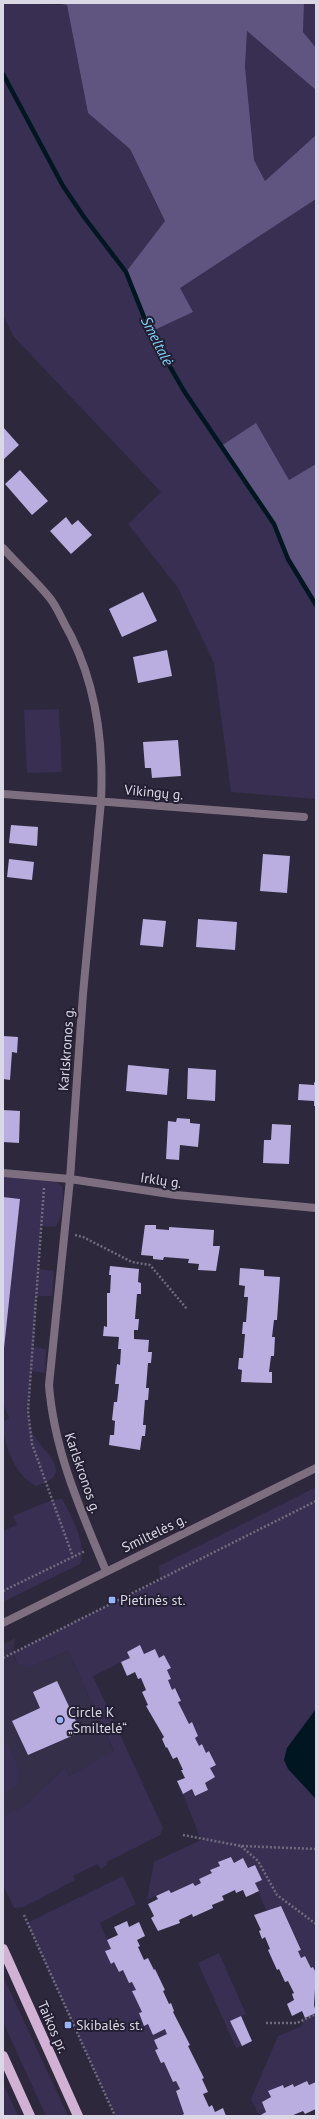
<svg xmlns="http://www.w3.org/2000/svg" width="319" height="2119" viewBox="0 0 319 2119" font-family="'PT Sans',sans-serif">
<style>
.built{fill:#362f4a}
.green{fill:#382f52}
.forest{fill:#605581}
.water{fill:#001722}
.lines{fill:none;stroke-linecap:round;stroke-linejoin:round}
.stream{stroke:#001722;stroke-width:4.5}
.building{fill:#b9aedf}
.path{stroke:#706c7e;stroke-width:2.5;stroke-dasharray:2 2;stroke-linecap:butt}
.minor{stroke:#7e6f80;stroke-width:8}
.tertiary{stroke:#7e6f80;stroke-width:8}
.primary{stroke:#d1b2d5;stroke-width:10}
.poi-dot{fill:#95b6fd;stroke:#231e32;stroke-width:1.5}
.labels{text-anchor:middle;stroke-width:4;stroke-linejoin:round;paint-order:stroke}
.street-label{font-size:14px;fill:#dad8e5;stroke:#231e32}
.poi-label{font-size:14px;fill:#dad8e5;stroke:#231e32;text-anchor:start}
.water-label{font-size:15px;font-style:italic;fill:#7bd2f9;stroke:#231e32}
</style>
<rect width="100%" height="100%" fill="#2d283c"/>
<path class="built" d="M 15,1638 L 13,1653 L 15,1660 L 28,1668 L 68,1651 L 114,1752 L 69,1776 L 65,1767 L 27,1804 L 3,1816 L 3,1644 Z"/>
<path class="green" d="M 3,3 L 67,5 L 88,113 L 130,149 L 165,221 L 126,272 L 136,296 L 179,288 L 316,199 L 316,464 L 289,480 L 240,474 L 274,524 L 288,559 L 316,605 L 316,799 L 231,792 L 214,663 L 178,588 L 128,524 L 161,492 L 14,337 L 3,315 Z
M 304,3 L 316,3 L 316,48 L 303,32 Z
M 247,31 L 316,90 L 316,135 L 265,181 L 254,160 L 245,67 Z
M 59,709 L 62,772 L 27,773 L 24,710 Z
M 3,1177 L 56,1181 L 62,1186 C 64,1197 63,1219 55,1227 L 41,1226 L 38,1269 L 54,1271 L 52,1296 L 36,1296 L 33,1347 L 46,1349 L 45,1373 L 31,1371 C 30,1389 25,1411 30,1428 C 37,1449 81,1473 36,1486 C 15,1476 3,1444 3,1422 L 9,1418 L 3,1403 L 3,1352 L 20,1199 L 3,1197 Z
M 316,1487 L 316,1709 L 287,1748 L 309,1792 L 316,1799 L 316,1973 L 313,1967 L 311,1968 L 305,1956 L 301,1958 L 298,1951 L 301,1949 L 281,1906 L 269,1911 L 268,1909 L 266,1910 L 255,1883 L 262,1880 L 255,1865 L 248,1868 L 243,1859 L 234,1863 L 231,1857 L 219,1862 L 220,1866 L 211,1870 L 212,1873 L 199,1879 L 201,1883 L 195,1886 L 193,1883 L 171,1893 L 169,1890 L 147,1900 L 154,1862 L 201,1840 L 183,1794 L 192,1789 L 195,1796 L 208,1790 L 205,1783 L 215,1777 L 210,1768 L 216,1765 L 210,1751 L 206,1753 L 202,1744 L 199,1746 L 195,1738 L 198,1736 L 192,1723 L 189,1724 L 178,1702 L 181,1701 L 176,1688 L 172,1690 L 168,1680 L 171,1679 L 167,1670 L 171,1668 L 164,1655 L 159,1658 L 155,1649 L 144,1654 L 140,1646 L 127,1652 L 130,1658 L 93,1676 L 163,1828 L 160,1835 L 107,1862 L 107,1865 L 101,1869 L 97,1864 L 73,1876 L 75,1880 L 24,1907 L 14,1908 L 3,1885 L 3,1816 L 27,1804 L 65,1767 L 69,1776 L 114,1751 L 68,1651 L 28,1668 L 18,1664 L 13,1653 L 160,1580 L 159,1566 Z
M 62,1499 C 71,1514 88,1547 80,1564 L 3,1602 L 3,1531 L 17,1525 L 13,1516 L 49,1501 Z
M 3,1737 C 9,1749 24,1771 17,1784 C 14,1788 7,1792 3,1796 Z
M 123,1876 L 136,1904 L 100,1923 L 111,1949 L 106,1951 L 111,1964 L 114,1962 L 119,1972 L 123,1970 L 129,1983 L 132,1982 L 136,1990 L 132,1991 L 142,2012 L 139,2014 L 144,2026 L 148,2024 L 153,2034 L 165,2029 L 167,2034 L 154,2040 L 158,2049 L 155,2050 L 161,2063 L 164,2062 L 173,2082 L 176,2081 L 180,2089 L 176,2092 L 184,2114 L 181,2116 L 115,2116 L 27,1923 Z
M 219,1953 L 246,2014 L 230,2021 L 242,2046 L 236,2048 L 198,1963 Z
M 3,1976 L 68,2116 L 46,2116 L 3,2022 Z
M 316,2013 L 316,2082 L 309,2085 L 307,2081 L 294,2087 L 293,2084 L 269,2092 L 271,2097 L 262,2102 L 266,2112 L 259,2115 L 251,2099 L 278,2036 L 300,2027 L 305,2018 Z
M 3,2083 L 18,2116 L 3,2116 Z"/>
<path class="forest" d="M 55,3 L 304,3 L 303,32 L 316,48 L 316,90 L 247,31 L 245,67 L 254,160 L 265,181 L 316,135 L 316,199 L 180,288 L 193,312 L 150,332 L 126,272 L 165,221 L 130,149 L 88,113 L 67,5 Z
M 256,423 L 289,480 L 316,464 L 316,605 L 288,559 L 274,524 L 221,446 Z"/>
<path class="water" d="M 316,1709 L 316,1799 L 288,1769 L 284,1760 L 287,1748 Z"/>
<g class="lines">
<path class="stream" d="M 3,74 L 63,186 L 84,217 L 126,272 L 150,332 L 184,391 L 274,524 L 288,559 L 316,605"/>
</g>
<path class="building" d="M 3,427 L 19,445 L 3,460 Z
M 20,470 L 48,501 L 32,515 L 5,484 Z
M 66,517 L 72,525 L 78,520 L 92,535 L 71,554 L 50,531 Z
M 143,592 L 157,621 L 122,637 L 109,609 Z
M 167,650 L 172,676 L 138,683 L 133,657 Z
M 178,740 L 181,776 L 152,778 L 151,768 L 145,768 L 143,742 Z
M 11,825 L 38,827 L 37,846 L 9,843 Z
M 263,854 L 290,856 L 287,893 L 260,891 Z
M 9,859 L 34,862 L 32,880 L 7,877 Z
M 143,919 L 166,921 L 163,947 L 140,945 Z
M 198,919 L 237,922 L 235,950 L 196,947 Z
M 3,1036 L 18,1037 L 17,1053 L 12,1052 L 10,1080 L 3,1079 Z
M 128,1065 L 169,1069 L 167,1095 L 126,1091 Z
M 188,1068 L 216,1070 L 215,1101 L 187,1099 Z
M 314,1082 L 316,1083 L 316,1106 L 314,1106 L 314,1101 L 298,1100 L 299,1084 L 314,1085 Z
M 3,1110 L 20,1111 L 19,1143 L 3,1142 Z
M 177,1118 L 190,1119 L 190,1123 L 200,1124 L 198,1147 L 180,1145 L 179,1160 L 166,1159 L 168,1121 L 176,1122 Z
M 272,1124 L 291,1125 L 289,1164 L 263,1163 L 264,1140 L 271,1140 Z
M 3,1197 L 20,1199 L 4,1348 L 3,1348 Z
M 145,1225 L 156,1225 L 156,1229 L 169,1230 L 169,1227 L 214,1230 L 213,1246 L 220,1246 L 216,1271 L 198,1270 L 199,1264 L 188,1263 L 189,1259 L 164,1257 L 163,1260 L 153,1259 L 153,1256 L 141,1255 Z
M 110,1266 L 139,1269 L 138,1282 L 141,1283 L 141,1294 L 137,1294 L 135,1319 L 139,1319 L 138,1330 L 134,1330 L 134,1339 L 149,1340 L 148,1352 L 152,1352 L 151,1363 L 148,1363 L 146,1388 L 149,1388 L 148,1400 L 145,1400 L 143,1425 L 146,1425 L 145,1436 L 142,1436 L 140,1450 L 109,1445 L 110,1435 L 114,1435 L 115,1421 L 112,1420 L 114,1402 L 117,1402 L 119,1384 L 115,1384 L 117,1364 L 120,1365 L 121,1349 L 118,1349 L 119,1337 L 103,1336 L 104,1326 L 107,1327 L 107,1293 L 110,1293 L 111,1275 L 109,1275 Z
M 240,1268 L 264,1270 L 264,1276 L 280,1277 L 277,1320 L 274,1320 L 272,1337 L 275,1337 L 274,1356 L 271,1356 L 269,1372 L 272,1372 L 272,1383 L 241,1382 L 242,1370 L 238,1369 L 239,1358 L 243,1358 L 245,1334 L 242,1334 L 243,1322 L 246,1322 L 248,1297 L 244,1297 L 245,1286 L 239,1285 Z
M 140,1645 L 144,1654 L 155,1649 L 159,1658 L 164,1655 L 171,1668 L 167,1670 L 171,1679 L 168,1680 L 172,1690 L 175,1688 L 181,1701 L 178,1702 L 189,1724 L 192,1722 L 198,1736 L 195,1738 L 199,1746 L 202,1744 L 206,1753 L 209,1751 L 216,1765 L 210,1768 L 215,1777 L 205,1783 L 208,1790 L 195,1796 L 192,1789 L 183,1794 L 177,1781 L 185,1778 L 181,1770 L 183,1770 L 177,1757 L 173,1759 L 167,1747 L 166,1748 L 162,1739 L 164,1737 L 146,1706 L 148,1705 L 142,1692 L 146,1690 L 141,1678 L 138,1679 L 135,1672 L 127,1676 L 121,1662 L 130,1658 L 127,1652 Z
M 57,1681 L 81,1732 L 28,1755 L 12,1721 L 40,1708 L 33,1692 Z
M 231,1857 L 234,1863 L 243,1858 L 248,1868 L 255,1865 L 262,1880 L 255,1883 L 259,1891 L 246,1897 L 243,1890 L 236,1893 L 235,1890 L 222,1896 L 224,1900 L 212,1905 L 213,1908 L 193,1917 L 192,1914 L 179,1920 L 180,1923 L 158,1931 L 151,1918 L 154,1916 L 148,1904 L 158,1899 L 156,1896 L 169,1890 L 171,1893 L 193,1883 L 195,1886 L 201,1883 L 199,1879 L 212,1873 L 210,1870 L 220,1866 L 218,1862 Z
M 281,1906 L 301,1950 L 298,1951 L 301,1958 L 305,1956 L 311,1968 L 313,1967 L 316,1973 L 314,2005 L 316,2013 L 305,2018 L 302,2011 L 292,2016 L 287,2004 L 294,2000 L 292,1994 L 294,1993 L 288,1981 L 285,1982 L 279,1969 L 277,1970 L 268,1950 L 270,1949 L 265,1937 L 262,1939 L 259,1931 L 261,1930 L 254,1915 Z
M 127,1921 L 129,1927 L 139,1922 L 145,1936 L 137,1940 L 140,1946 L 138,1947 L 144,1960 L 148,1958 L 154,1970 L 155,1969 L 165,1990 L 163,1991 L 169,2004 L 171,2003 L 174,2011 L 173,2012 L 190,2045 L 188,2046 L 204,2078 L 202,2079 L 208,2092 L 203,2094 L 209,2107 L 212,2105 L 215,2112 L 223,2108 L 226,2116 L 181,2116 L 184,2114 L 176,2091 L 180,2089 L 176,2081 L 173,2082 L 164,2062 L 161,2063 L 155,2050 L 158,2049 L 154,2040 L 167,2034 L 166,2032 L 165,2029 L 153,2035 L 148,2024 L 144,2026 L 139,2013 L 142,2012 L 132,1991 L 136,1990 L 132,1982 L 129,1983 L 123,1970 L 119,1972 L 114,1962 L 111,1964 L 105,1951 L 111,1949 L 107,1940 L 118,1935 L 114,1927 Z
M 241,2016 L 252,2041 L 242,2046 L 230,2021 Z
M 307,2081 L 309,2085 L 316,2082 L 316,2109 L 305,2114 L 303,2111 L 291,2116 L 259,2116 L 266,2112 L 262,2102 L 271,2097 L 268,2091 L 283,2085 L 284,2088 L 293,2084 L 294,2087 Z"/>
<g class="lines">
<path class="path" d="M 44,1188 L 28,1411 L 32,1444 L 73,1557
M 75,1235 L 83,1237 L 132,1262 L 150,1265 L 187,1309
M 3,1591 L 85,1551
M 3,1658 L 316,1501
M 183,1835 L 241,1846 L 316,1849
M 241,1846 L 258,1861 L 277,1895 L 316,1924
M 24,1915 L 115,2116
M 266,2023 L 297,2023 L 316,2014"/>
<path class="minor" d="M 3,548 C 18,565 35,580 49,597 C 55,604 59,613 63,621 C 95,676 104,738 101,801 L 83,994 L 70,1179 L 49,1385 C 54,1451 81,1511 106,1571
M 3,794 L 304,817
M 3,1173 L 70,1179 L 176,1195 L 316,1208"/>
<path class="tertiary" d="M 3,1623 L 316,1468"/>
<path class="primary" d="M 3,1949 L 78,2116
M 3,2056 L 30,2116"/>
</g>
<g class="poi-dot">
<rect x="108" y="1596" width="8" height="8" rx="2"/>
<circle cx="60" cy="1720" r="4"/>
<rect x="64" y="2021" width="8" height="8" rx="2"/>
</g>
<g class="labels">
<g class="street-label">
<text transform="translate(154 792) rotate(5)" y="5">Vikingų g.</text>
<text transform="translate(66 1049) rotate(-86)" y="5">Karlskronos g.</text>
<text transform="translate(161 1180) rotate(8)" y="5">Irklų g.</text>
<text transform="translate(83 1473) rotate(71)" y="5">Karlskronos g.</text>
<text transform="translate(154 1533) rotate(-26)" y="5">Smiltelės g.</text>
<text transform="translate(53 2027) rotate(66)" y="5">Taikos pr.</text>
</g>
<g class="poi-label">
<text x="120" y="1605">Pietinės st.</text>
<text x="68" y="1717">Circle K<tspan x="68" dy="16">„Smiltelė“</tspan></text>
<text x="76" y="2030">Skibalės st.</text>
</g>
<g class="water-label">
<text transform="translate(157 341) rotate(63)" y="5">Smeltalė</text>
</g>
</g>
<rect width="319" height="2119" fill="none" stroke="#dad8e5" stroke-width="8"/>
</svg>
